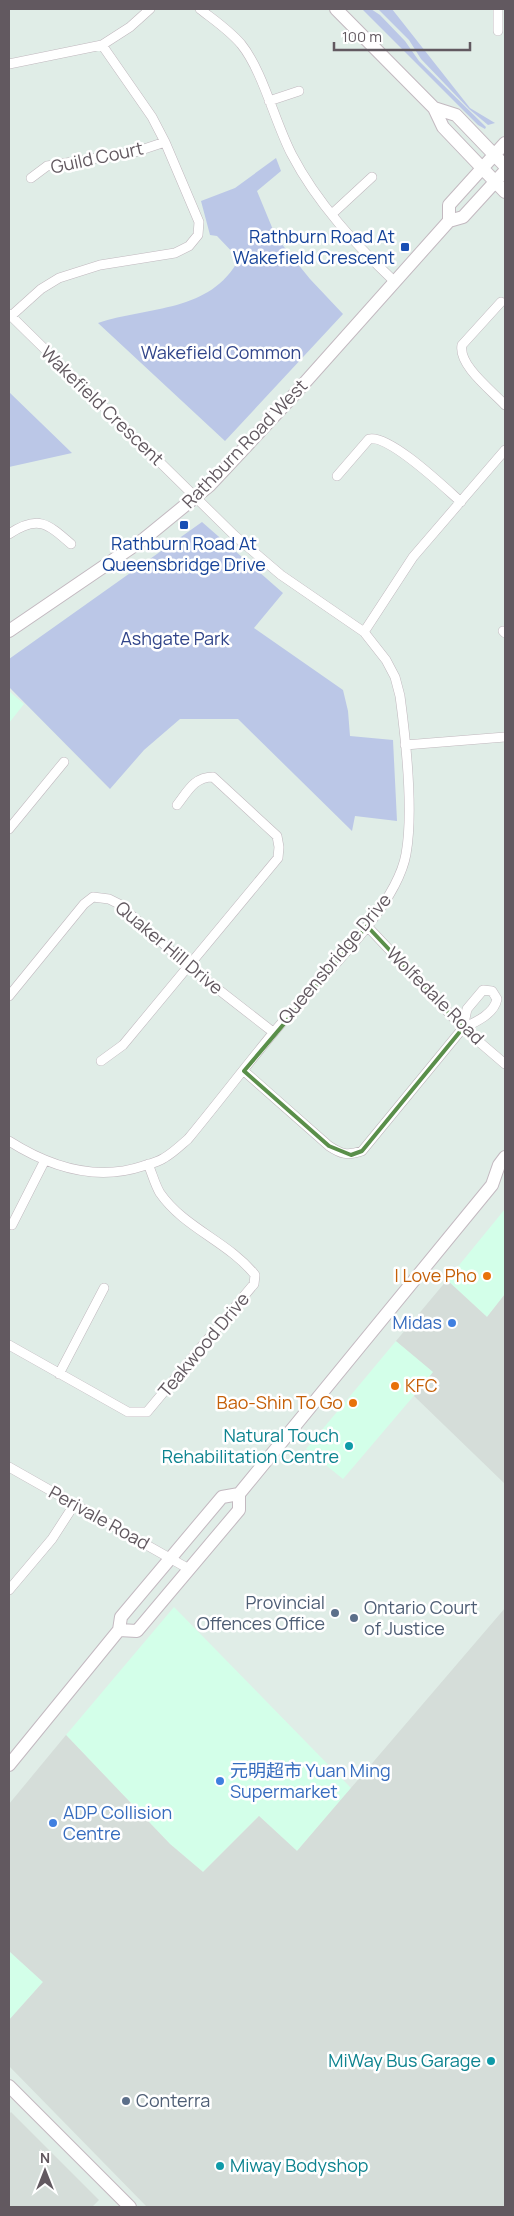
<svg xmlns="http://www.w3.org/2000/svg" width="514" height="2216" viewBox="0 0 514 2216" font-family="Manrope,'Noto Sans SC',sans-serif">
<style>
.commercial{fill:#d3ffe9}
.industrial{fill:#d5ddd9}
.green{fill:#bbc7e7}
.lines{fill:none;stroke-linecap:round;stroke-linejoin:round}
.street-casing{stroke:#c0b8be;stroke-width:10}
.secondary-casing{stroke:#c3b9c0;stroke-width:14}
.street{stroke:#fff;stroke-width:9}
.secondary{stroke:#fff;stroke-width:12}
.marked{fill:none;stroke:#5a8f4a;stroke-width:4;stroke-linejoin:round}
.transit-dot{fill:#1a4fb4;stroke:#fff;stroke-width:2}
.food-dot{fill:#e8710a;stroke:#fff;stroke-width:2}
.shop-dot{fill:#3f7fe0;stroke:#fff;stroke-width:2}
.culture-dot{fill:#0f9aa8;stroke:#fff;stroke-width:2}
.service-dot{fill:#5c6f8a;stroke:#fff;stroke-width:2}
.labels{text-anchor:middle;stroke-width:5;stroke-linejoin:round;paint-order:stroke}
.street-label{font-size:18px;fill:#625960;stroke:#fff}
.transit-label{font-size:18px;fill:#164399;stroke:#fff;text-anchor:end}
.park-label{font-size:18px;fill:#31458a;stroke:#fff}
.food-label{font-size:18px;fill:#c56008;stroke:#fff;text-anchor:end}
.shop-label{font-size:18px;fill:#366cbe;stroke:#fff;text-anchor:start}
.culture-label{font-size:18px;fill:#0d838f;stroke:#fff;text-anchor:end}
.service-label{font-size:18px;fill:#4e5e75;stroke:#fff;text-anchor:start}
</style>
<rect width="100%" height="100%" fill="#e0ede7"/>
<path class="commercial" d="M 9,691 L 24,704 L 9,723 Z
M 505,1209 L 505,1294 L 487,1317 L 447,1280 Z
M 396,1341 L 434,1372 L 343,1479 L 306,1449 Z
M 174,1607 L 351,1788 L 297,1851 L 259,1816 L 203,1872 L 170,1844 L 66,1735 Z
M 9,1951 L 43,1982 L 9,2020 Z"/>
<path class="industrial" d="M 447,1280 L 487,1317 L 505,1294 L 505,1484 L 414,1396 L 433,1372 L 396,1341 Z
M 505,1608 L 505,2207 L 147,2207 L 9,2066 L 9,2020 L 43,1982 L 9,1951 L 9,1804 L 66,1735 L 170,1844 L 203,1872 L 259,1816 L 297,1851 Z
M 11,2112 L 99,2200 L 92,2207 L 9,2207 L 9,2114 Z"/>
<path class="green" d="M 362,9 L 371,9 L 380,15 L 405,41 L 419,61 L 486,127 L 485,129 L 478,125 Z
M 378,9 L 392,9 L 470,108 L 495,123 L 488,125 L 469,109 L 421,59 L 409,40 Z
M 276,158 L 281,171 L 257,191 L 276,237 L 310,279 L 343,314 L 225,441 L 98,323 C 149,306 210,313 239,259 L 217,236 L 210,235 L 201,201 L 235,188 Z
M 9,392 L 72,453 L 9,467 Z
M 202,522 L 283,593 L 254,628 L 343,690 L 348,711 L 350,736 L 393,740 L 397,821 L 355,816 L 352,831 L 238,719 L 180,719 L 144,750 L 110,789 L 9,687 L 9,659 Z"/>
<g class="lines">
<g class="street-casing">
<path id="street" d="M 200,9 C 214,20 229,30 241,44 C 263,71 275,123 292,155 C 317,203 356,245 395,282
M 498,31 L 498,9
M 9,64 L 102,45 L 130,27 L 150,9
M 269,101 L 299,91
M 31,178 L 47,166 L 135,152 L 165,142
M 332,214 L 372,177
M 501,302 L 462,345 C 458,365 491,390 505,405
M 9,314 L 234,535 L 281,575 L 364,632 L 386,660 L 395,677 L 400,696 C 406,741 414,810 406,854 C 396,911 311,987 274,1032 C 245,1067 217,1104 188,1139 C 181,1145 173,1153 164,1158 C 158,1162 150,1164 143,1166 C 95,1182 50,1167 9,1141
M 11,316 L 41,289 L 59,278 L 100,265 L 175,253 L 189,246 L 198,235 L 199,222 L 165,142 L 152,117 L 102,45
M 337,476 L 369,439 C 389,434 444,487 461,502
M 9,534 C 38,515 47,523 71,544
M 503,631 L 505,633
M 364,632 L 413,557 L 505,450
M 405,745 L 505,737
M 9,829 L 64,762
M 367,926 L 463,1028 L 505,1064
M 9,996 L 84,904 L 93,897 L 109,899 L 119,904 L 187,965 L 273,1032
M 101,1061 L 123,1045 L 278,858 L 279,847 L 277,836 L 213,777 C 194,777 188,791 177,805
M 244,1071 L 329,1146 C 341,1154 347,1156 362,1151 L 463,1028 C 476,1022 494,1014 497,999 L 492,991 L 483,990 L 467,1009 L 463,1028
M 12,1225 L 45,1160
M 9,1345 L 128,1412 L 147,1412 L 254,1284 L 255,1275 C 229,1242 184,1228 160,1193 C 155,1185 152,1173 148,1164
M 59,1374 L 104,1288
M 9,1467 L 189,1569
M 9,1590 L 52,1539 L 74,1505"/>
</g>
<g class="secondary-casing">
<path id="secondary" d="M 336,9 L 434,108 L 443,127 L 505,192
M 434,108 L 456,115 L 505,166
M 449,221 L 449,205 L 505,143
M 9,631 L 144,539 L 210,485 L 292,397 L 449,221 L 463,217 L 505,171
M 119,1630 L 137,1631 L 239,1510 L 239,1494 L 492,1185 L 499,1165 L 505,1157
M 9,1765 L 119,1630 L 121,1617 L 222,1497 L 239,1494
M 9,2086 L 130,2207"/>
</g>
<use href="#street" class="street"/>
<use href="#secondary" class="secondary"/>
</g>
<path class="marked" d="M 367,926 L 463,1028 L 362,1151 L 351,1155 L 329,1146 L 244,1071 Z"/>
<g class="transit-dot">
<rect x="400" y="242" width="10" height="10" rx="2.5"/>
<rect x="179" y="520" width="10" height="10" rx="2.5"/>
</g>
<g class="food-dot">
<circle cx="487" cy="1276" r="5"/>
<circle cx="395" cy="1386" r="5"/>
<circle cx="353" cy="1403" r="5"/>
</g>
<g class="shop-dot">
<circle cx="452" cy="1323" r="5"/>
<circle cx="220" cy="1781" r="5"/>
<circle cx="53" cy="1823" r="5"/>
</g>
<g class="culture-dot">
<circle cx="349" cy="1446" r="5"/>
<circle cx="491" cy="2061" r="5"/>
<circle cx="220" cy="2166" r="5"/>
</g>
<g class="service-dot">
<circle cx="335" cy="1613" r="5"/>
<circle cx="354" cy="1618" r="5"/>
<circle cx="126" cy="2101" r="5"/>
</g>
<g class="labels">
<g class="street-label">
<text transform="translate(97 158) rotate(-12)" y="6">Guild Court</text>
<text transform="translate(102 406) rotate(44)" y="6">Wakefield Crescent</text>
<text transform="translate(245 444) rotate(-46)" y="6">Rathburn Road West</text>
<text transform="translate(169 948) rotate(40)" y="6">Quaker Hill Drive</text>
<text transform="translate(335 959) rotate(-50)" y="6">Queensbridge Drive</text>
<text transform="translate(435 996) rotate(45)" y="6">Wolfedale Road</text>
<text transform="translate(204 1345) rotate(-50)" y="6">Teakwood Drive</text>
<text transform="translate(99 1518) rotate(29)" y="6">Perivale Road</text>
</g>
<g class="transit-label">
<text x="395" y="243">Rathburn Road At<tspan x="395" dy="21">Wakefield Crescent</tspan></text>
<text x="184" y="550" text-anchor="middle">Rathburn Road At<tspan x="184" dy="21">Queensbridge Drive</tspan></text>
</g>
<g class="park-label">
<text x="221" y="359">Wakefield Common</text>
<text x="175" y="645">Ashgate Park</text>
</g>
<g class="food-label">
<text x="477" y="1282">I Love Pho</text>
<text x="405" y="1392" text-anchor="start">KFC</text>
<text x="343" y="1409">Bao-Shin To Go</text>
</g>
<g class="shop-label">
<text x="442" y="1329" text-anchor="end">Midas</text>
<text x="230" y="1777">元明超市 Yuan Ming<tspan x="230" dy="21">Supermarket</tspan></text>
<text x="63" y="1819">ADP Collision<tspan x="63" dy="21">Centre</tspan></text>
</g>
<g class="culture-label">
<text x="339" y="1442">Natural Touch<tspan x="339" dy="21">Rehabilitation Centre</tspan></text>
<text x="481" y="2067">MiWay Bus Garage</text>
<text x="230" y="2172" text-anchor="start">Miway Bodyshop</text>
</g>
<g class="service-label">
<text x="325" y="1609" text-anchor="end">Provincial<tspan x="325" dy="21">Offences Office</tspan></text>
<text x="364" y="1614">Ontario Court<tspan x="364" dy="21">of Justice</tspan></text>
<text x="136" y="2107">Conterra</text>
</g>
</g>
<rect width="514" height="2216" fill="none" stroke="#625960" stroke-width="20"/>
<g transform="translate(45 2171)" stroke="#ffffff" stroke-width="4" paint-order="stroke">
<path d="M0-4L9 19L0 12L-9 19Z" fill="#625960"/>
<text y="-8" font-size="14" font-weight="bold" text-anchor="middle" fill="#625960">N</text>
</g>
<path d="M334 42v8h136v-8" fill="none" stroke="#625960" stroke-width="2.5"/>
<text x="342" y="42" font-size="15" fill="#625960" stroke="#ffffff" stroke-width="4" paint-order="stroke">100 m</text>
</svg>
